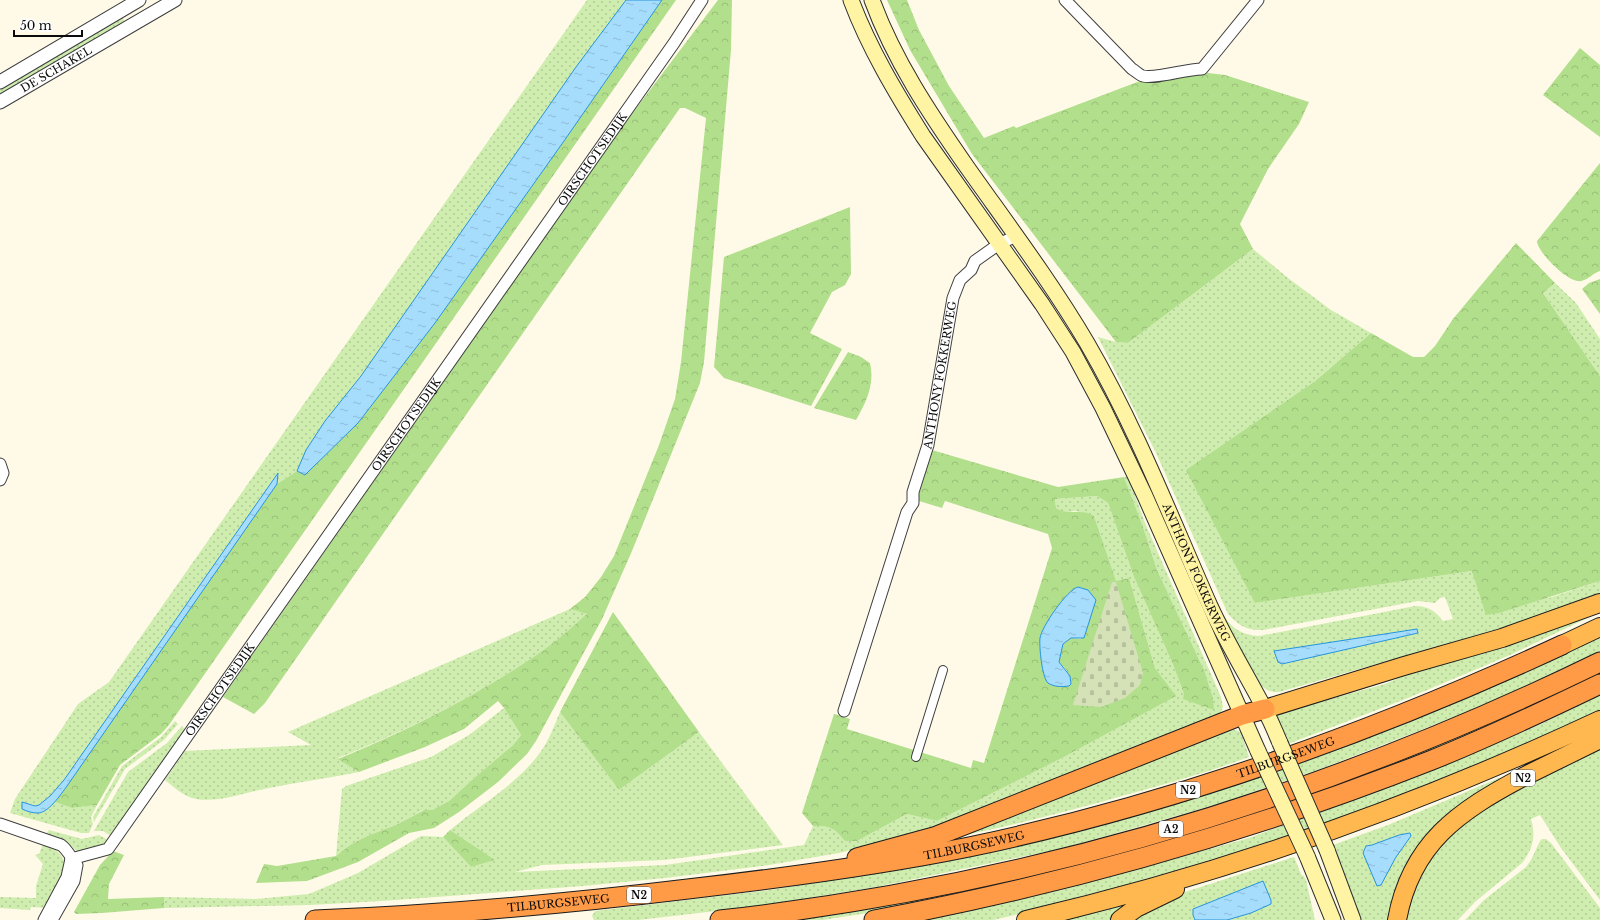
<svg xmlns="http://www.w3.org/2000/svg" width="1600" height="920" viewBox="0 0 1600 920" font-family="'Libre Baskerville',serif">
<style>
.grass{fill:url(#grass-dots)}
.forest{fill:url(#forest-crowns);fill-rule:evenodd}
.cemetery{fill:url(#cemetery-stones)}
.water{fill:url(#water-ripples);stroke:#2694db}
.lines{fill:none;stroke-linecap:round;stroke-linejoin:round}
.pedestrian-casing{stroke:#3e3e3e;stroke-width:10}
.minor-casing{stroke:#3e3e3e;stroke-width:13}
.tertiary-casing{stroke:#3e3e3e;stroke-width:15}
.secondary-casing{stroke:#2d2d2d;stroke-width:17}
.trunk-casing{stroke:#1c1c1c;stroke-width:20}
.motorway-casing{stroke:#1c1c1c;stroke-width:21}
.pedestrian{stroke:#fff;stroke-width:8}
.minor{stroke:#fff;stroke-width:11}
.tertiary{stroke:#fff;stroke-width:13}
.secondary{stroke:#fff4a3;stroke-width:15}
.trunk{stroke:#ffb84f;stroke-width:18}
.motorway{stroke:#ff9a46;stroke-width:19}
.secondary-bridge-casing{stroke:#2d2d2d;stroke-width:17;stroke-linecap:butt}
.secondary-bridge{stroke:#fff4a3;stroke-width:15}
.labels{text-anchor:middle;stroke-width:4;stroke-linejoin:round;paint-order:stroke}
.shield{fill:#fff;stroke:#545454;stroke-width:1}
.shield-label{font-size:10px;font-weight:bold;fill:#0b0b0b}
.street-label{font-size:11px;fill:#0b0b0b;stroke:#fff}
</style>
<defs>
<pattern id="grass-dots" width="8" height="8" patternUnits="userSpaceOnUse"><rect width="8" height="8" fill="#cfedae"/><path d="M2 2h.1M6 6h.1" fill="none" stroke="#b0ca94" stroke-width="1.8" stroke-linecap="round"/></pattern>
<pattern id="forest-crowns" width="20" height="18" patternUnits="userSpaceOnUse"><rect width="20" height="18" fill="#b2df8c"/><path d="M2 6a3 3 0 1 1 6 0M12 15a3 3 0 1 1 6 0" fill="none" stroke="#98be77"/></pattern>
<pattern id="cemetery-stones" width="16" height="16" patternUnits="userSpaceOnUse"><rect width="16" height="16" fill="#d5e2b8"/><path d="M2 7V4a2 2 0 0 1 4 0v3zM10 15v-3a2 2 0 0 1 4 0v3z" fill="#b6c19d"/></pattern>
<pattern id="water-ripples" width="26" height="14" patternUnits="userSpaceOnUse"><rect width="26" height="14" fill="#a6ddfd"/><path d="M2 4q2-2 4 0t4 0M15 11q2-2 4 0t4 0" fill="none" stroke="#8ebcd8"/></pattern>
</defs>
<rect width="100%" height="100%" fill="#fffae8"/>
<path class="grass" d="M 587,0 L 626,0 L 576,67 L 361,376 L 325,421 L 306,450 L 297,471 L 277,484 L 277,474 L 64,780 L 50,796 L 37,806 L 23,802 L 41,813 L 55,802 L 72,808 L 97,805 L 91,817 L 93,824 L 89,833 L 81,833 L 10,813 L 15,799 L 78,704 L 109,682 Z
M 122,17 L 125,22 L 0,97 L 0,87 Z
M 1253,249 L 1288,278 L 1331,310 L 1371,333 L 1314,382 L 1255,603 L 1472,571 L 1549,598 L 1600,581 L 1600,600 L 1279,692 C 1269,693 1263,688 1257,681 L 1221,617 L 1224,616 C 1232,629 1243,635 1259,636 L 1415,606 C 1427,606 1436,611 1443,621 L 1453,619 L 1445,597 L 1440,598 L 1435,603 L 1418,601 L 1263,630 C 1247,631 1238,625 1228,614 L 1156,453 L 1098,337 L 1116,342 L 1128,343 Z
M 1555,283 L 1576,303 L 1600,339 L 1600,376 L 1543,293 Z
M 1128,476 L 1145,523 L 1221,697 L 1223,707 L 1220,714 L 963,818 L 902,837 L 839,853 L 769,865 L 665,878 L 583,886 L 382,901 L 310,905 L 164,908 L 164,897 L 256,899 L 309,894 L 358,873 L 421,836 L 443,837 L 471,867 L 494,860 L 450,830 C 480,805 516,785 539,754 C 549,741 554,726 560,712 L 619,790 L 699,732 L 783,845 L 664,860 L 542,865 L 515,872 L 665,865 L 804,845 L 813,826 C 831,826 834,828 845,841 L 857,841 L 907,814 L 937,821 L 1064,757 L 1175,696 L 1155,668 L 1129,578 L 1116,582 L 1094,516 L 1075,511 L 1063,513 L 1056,508 L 1055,499 L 1097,496 L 1108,503 L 1134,577 L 1172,662 L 1184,694 L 1204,670 L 1157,570 L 1142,524 L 1124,477 Z
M 570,609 L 588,614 C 571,628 554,644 535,656 C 474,697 406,731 338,758 L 359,772 C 329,778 299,782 269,788 C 246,792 220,803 196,799 C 183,796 175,788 165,780 L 185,751 L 311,745 L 288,732 Z
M 1600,612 L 1510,655 L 1408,698 L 1288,744 L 1276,714 L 1385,684 L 1428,666 Z
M 1600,636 L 1600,652 L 1524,688 L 1421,730 L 1320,769 L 1218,804 L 1064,848 L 876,887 L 768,905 L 638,920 L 594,920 L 592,916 L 595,911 L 770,890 L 876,873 L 1216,791 L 1315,758 L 1416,719 L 1518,675 Z
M 1600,669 L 1600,677 L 1430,754 L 1225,825 L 1070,870 L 880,911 L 823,920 L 774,920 L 1069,864 Z
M 1600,695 L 1600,711 L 1441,781 L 1336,821 L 1252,849 L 1075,901 L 993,920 L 927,920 L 1073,887 L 1249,838 L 1437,768 L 1539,725 Z
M 504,708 L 521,735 L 513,745 L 474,778 L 449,801 L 432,810 L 423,810 L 396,825 L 367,836 L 350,845 L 336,856 L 342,789 L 346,786 L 431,757 L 469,735 Z
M 175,721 L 178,724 L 164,740 L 125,769 L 94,822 L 93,817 L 122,766 L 161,737 Z
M 182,726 L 185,730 L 111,836 L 103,831 L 94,831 L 128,772 L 167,743 Z
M 1232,729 L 1241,732 L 1249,757 C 1209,772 1169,783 1129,794 C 1060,814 990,831 919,844 Z
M 1600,746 L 1600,900 L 1561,848 L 1540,815 L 1531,819 C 1536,837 1533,849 1522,863 L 1475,902 L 1458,920 L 1403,920 L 1408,902 L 1433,851 L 1479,808 Z
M 1499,778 L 1501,780 L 1459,806 L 1444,818 L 1389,920 L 1360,920 L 1333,845 L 1388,825 Z
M 49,830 L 82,839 L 99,835 L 108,840 L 104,846 L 79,853 L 67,842 L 46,834 Z
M 1542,839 L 1546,839 L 1551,843 L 1600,908 L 1600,920 L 1465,920 L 1484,900 L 1526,867 L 1531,860 L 1540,841 Z
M 43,844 C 56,849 63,853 66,867 L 51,901 L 48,900 L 45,905 L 48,908 L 31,907 L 30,910 L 0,908 L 0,897 L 36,898 L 36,886 L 43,864 L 35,855 L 39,854 Z
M 1294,857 L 1302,876 L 1303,875 L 1306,880 L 1315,920 L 1227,920 L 1251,913 L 1271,904 L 1193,915 L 1195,920 L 1126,920 L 1182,893 Z
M 1151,897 L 1115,920 L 1055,920 Z"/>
<path class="forest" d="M 662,0 L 676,0 L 169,725 L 161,734 L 120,765 L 97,805 L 72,808 L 55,802 L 277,484 L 297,471 L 305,475 L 358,423 L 435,323 L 564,141 Z
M 718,0 L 732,0 L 731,50 L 704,362 L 700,383 L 632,551 L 602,619 L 536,741 L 527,754 L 498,782 L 459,812 L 434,828 L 409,833 L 358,862 L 307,881 L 256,883 L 264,864 L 277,866 L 336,856 L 350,845 L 367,836 L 396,825 L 424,810 L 432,810 L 449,801 L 474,778 L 513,745 L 521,735 L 504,708 L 498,701 L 464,729 L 425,747 L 359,772 L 338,759 C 406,731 474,697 535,656 C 553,644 570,629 587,614 L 570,609 L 585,597 L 601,577 L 614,556 L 659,445 L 675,399 L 681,362 L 706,118 L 685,108 L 680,108 L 265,703 L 254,714 L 223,697 L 622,127 Z
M 887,0 L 907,0 L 919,30 L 949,86 L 984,138 L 1014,126 L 1016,128 L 1140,81 L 1174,75 L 1208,73 L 1225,75 L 1309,102 L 1299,124 L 1268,169 L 1240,224 L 1253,249 L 1128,343 L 1116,342 L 972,154 L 910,50 Z
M 1580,48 L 1600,65 L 1600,137 L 1543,95 Z
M 1600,163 L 1600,271 C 1593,273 1588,280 1581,281 C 1569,284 1537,252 1537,241 Z
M 850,207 L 851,274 L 845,285 L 832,292 L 810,333 L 842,349 L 811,406 L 724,378 L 714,367 L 724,257 Z
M 1516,243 L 1555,283 L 1543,293 L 1600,376 L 1600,581 L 1499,613 L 1486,615 L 1472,571 L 1255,603 L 1186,470 L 1314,382 L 1371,333 L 1413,357 L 1424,357 L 1435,346 L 1453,319 Z
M 1600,279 L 1600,314 L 1582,289 L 1589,283 Z
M 848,352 L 861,357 L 870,363 C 875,385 866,402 856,420 L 814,408 Z
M 932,450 L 1058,487 L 1124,477 L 1142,524 L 1157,570 L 1204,670 L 1213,699 L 1214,710 L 1183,699 L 1184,694 L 1172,662 L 1134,577 L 1108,503 L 1097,496 L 1055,499 L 1056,508 C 1068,517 1081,507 1094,516 L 1116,581 L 1129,578 L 1155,668 L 1176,696 L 1064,757 L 937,821 L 907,814 L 857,841 L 845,841 C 834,828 831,826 813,826 L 802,813 L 834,714 L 850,719 L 847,729 L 971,768 L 973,760 L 984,763 L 1052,548 L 1048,534 L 945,501 L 942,508 L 919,501 L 918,498 ZM 1078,587 L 1083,588 L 1081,639 L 1071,638 L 1063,644 L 1059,662 L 1067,671 L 1063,687 L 1053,685 L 1044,676 C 1042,665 1039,651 1040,639 C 1042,627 1067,590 1078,587 Z
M 613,612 L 699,732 L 619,790 L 560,712 Z
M 450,830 L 495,860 L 471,867 L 443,837 Z
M 113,851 L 124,855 L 109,884 L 108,899 L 164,897 L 164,908 L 102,913 L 76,914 L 74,912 L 100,865 Z"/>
<path class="cemetery" d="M 1112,582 L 1116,582 L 1143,673 L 1140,685 L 1125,698 L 1101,707 L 1073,705 Z"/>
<path class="water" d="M 626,0 L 662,0 L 564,141 L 435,323 L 358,423 L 305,475 L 297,471 L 306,450 L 325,421 L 361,376 L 576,67 Z
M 278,473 L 277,484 L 67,786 C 61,794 48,814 37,813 C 32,813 26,811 22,809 L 22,802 L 35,806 L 39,805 L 50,796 L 64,780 Z
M 1078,587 L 1088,590 L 1096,600 L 1084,638 L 1071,638 L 1063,644 L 1059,662 L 1070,676 L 1071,684 L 1069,686 C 1062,687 1054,687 1048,683 C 1042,678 1039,646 1040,638 C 1042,626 1067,590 1078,587 Z
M 1417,629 L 1418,633 L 1282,664 L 1278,662 L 1274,651 Z
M 1410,833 L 1411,836 L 1396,857 L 1381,885 L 1377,886 L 1363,853 L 1366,846 L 1372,845 L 1399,835 Z
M 1263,881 L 1271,900 L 1271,904 L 1251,913 L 1227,920 L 1195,920 L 1193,915 L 1193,909 Z"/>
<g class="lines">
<g class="pedestrian-casing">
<path id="pedestrian" d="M 916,757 L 943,670"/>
</g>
<g class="minor-casing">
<g id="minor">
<path d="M 1065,0 L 1132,69 C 1136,71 1139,75 1143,76 C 1158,79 1185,69 1202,69 L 1258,0"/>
<path d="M 0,464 L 3,473 L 0,480"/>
<path id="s1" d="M 844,711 L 907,512 L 913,503 L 913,492 L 928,445 L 953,298 L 960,280 L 971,270 L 975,261 L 999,244 L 1016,236"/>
<path d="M 0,824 L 61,845 C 68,850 71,858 77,865 L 74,881 L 52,920"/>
<path id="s2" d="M 71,859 L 108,849 L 674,43 L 702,0"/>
<path d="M 44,920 L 67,877 L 71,859"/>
</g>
</g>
<g class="tertiary-casing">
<g id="tertiary">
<path d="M 0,82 L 139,0"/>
<path id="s3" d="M 0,102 L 175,0"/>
</g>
</g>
<g class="secondary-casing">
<g id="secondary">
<path d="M 851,0 C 869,48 896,93 923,136 L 1042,304 L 1073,352 L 1103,408 L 1145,496 L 1258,751"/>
<path id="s4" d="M 872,0 C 894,60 930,114 967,167 C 1008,225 1051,282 1087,343 C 1136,427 1171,518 1210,606 C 1226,641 1246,674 1264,708 C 1270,719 1275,731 1280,743"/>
<path d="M 1327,850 L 1353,920"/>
<path d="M 1307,856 L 1333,920"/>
</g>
</g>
<g class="trunk-casing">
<path id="trunk" d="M 1562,645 L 1600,627
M 1265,709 L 1404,666 L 1502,638 L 1600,603
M 1026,920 C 1224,874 1416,806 1600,720
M 1120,920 L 1136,908 L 1175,889
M 1397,920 C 1411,843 1459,811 1523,777 C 1549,764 1574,752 1600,739"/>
</g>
<g class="motorway-casing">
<g id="motorway">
<path d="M 857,858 L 934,837 L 1242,715 L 1265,709"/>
<path id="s5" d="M 315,920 C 440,915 564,904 688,889 C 783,878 876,866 969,847 C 1174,804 1372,733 1562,645"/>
<path d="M 720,920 C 1027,886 1323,797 1600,662"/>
<path d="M 874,920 C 1064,885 1252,831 1432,760 C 1489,737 1544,711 1600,684"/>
</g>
</g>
<use href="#pedestrian" class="pedestrian"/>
<use href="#minor" class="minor"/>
<use href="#tertiary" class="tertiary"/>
<use href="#secondary" class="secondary"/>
<use href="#trunk" class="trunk"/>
<use href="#motorway" class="motorway"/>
<g class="secondary-bridge-casing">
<path id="secondary-bridge" d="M 1280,743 L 1327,850
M 1258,751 L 1307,856"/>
</g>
<use href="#secondary-bridge" class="secondary-bridge"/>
</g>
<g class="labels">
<g class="shield">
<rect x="1511" y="770" width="24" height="16" rx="3"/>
<rect x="1176" y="782" width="24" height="16" rx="3"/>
<rect x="1159" y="821" width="24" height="16" rx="3"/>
<rect x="627" y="887" width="24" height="16" rx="3"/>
</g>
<g class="shield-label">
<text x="1523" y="782">N2</text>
<text x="1188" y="794">N2</text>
<text x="1171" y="833">A2</text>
<text x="639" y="899">N2</text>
</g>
<g class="street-label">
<text dy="4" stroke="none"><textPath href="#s3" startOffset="65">DE SCHAKEL</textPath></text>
<text dy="4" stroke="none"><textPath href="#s2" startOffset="881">OIRSCHOTSEDIJK</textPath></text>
<text dy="4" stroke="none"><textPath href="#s1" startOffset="351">ANTHONY FOKKERWEG</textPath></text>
<text dy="4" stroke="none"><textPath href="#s2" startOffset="557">OIRSCHOTSEDIJK</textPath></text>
<text dy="4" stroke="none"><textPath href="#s4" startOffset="660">ANTHONY FOKKERWEG</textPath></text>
<text dy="4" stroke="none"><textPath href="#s2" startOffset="233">OIRSCHOTSEDIJK</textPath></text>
<text dy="4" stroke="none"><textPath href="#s5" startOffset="988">TILBURGSEWEG</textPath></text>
<text dy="4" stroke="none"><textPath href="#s5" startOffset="664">TILBURGSEWEG</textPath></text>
<text dy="4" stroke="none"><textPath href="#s5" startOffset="244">TILBURGSEWEG</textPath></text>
</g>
</g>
<path d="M14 30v6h68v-6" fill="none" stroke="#0b0b0b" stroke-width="2"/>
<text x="20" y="30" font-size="12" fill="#0b0b0b" stroke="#ffffff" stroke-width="3" paint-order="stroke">50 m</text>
</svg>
